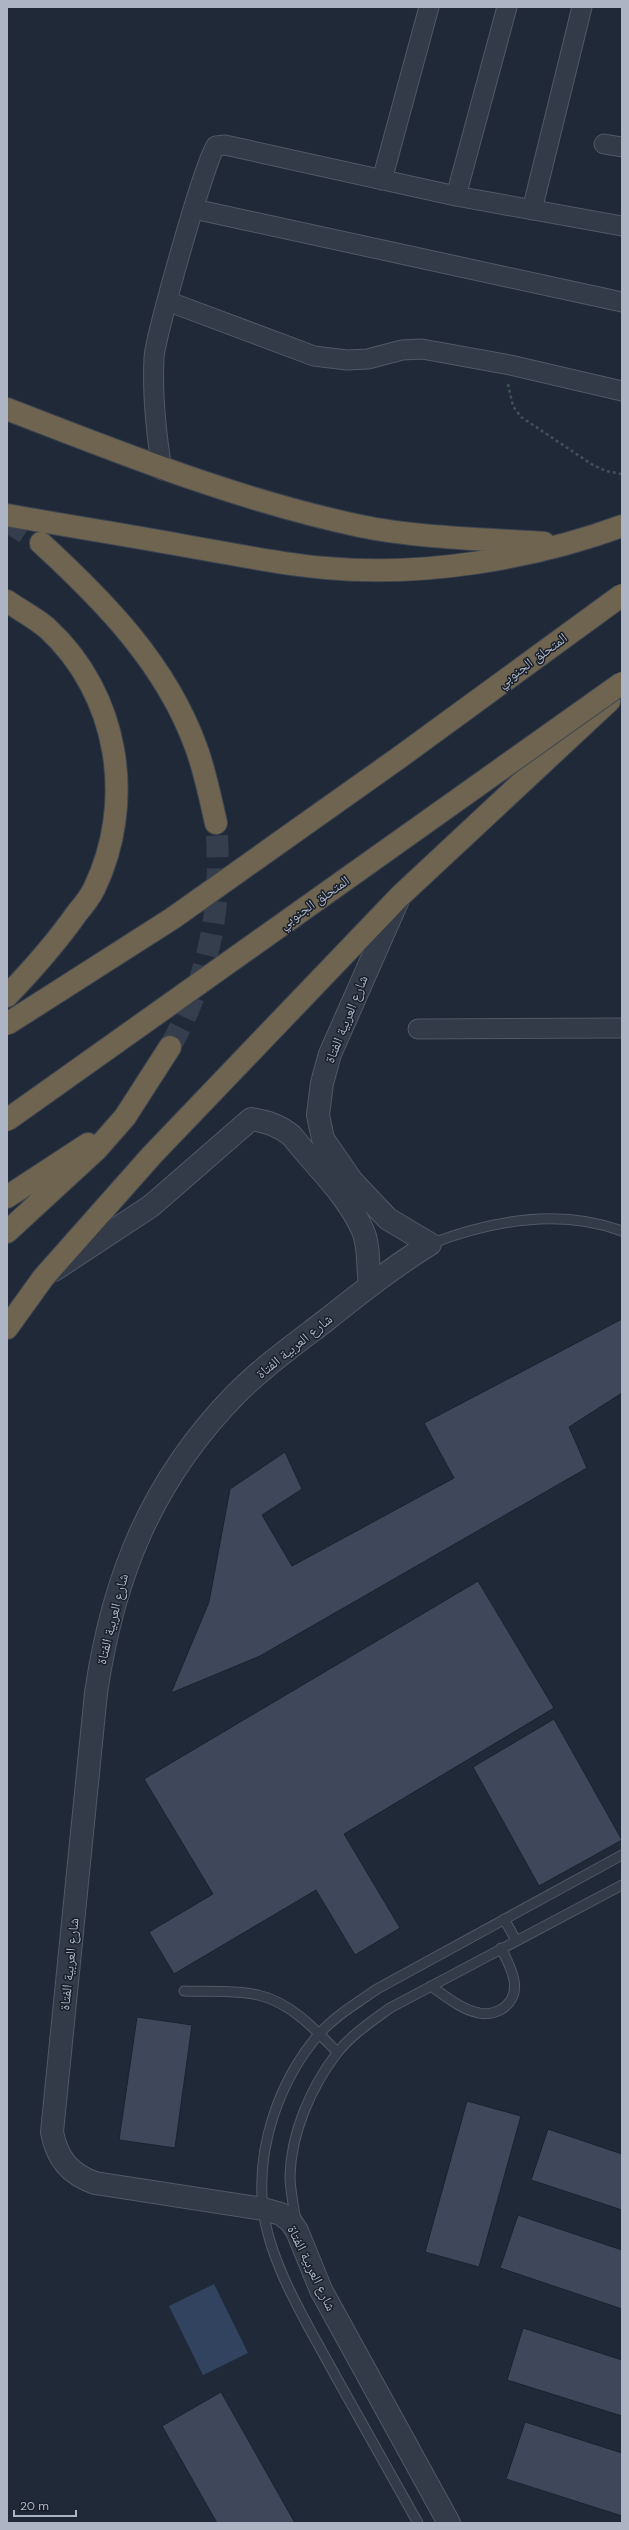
<svg xmlns="http://www.w3.org/2000/svg" width="629" height="2530" viewBox="0 0 629 2530" font-family="'DM Sans','Noto Naskh Arabic',sans-serif">
<style>
.water{fill:#324360}
.building{fill:#3e485a;stroke:#1b222e}
.lines{fill:none;stroke-linecap:round;stroke-linejoin:round}
.motorway-tunnel{stroke:#353e4d;stroke-width:22;stroke-dasharray:22 11;stroke-linecap:butt}
.service-casing{stroke:#515866;stroke-width:11}
.minor-casing{stroke:#515866;stroke-width:21}
.tertiary-casing{stroke:#515866;stroke-width:24}
.motorway-casing{stroke:#3e4552;stroke-width:24}
.path{stroke:#3f5256;stroke-width:2.5;stroke-dasharray:3 3;stroke-linecap:butt}
.service{stroke:#333b48;stroke-width:9}
.minor{stroke:#333b48;stroke-width:19}
.tertiary{stroke:#333b48;stroke-width:22}
.motorway{stroke:#6e6450;stroke-width:22}
.motorway-bridge-casing{stroke:#3e4552;stroke-width:24;stroke-linecap:butt}
.motorway-bridge{stroke:#6e6450;stroke-width:22}
.labels{text-anchor:middle;stroke-width:3;stroke-linejoin:round;paint-order:stroke}
.street-label{font-size:14px;fill:#adb5c5;stroke:#19202c}
</style>
<rect width="100%" height="100%" fill="#202938"/>
<path class="water" d="M 214,2284 L 248,2353 L 203,2375 L 169,2306 Z"/>
<path class="building" d="M 622,1319 L 622,1393 L 569,1427 L 587,1468 L 260,1656 L 171,1693 L 209,1602 L 230,1489 L 285,1452 L 302,1489 L 262,1515 L 292,1566 L 454,1478 L 424,1423 Z
M 478,1581 L 554,1708 L 344,1834 L 400,1928 L 355,1955 L 316,1890 L 174,1974 L 149,1932 L 213,1894 L 144,1779 Z
M 554,1719 L 622,1840 L 539,1886 L 473,1767 Z
M 137,2017 L 192,2025 L 175,2148 L 119,2140 Z
M 467,2101 L 521,2116 L 479,2267 L 425,2252 Z
M 548,2129 L 622,2154 L 622,2210 L 531,2180 Z
M 518,2215 L 622,2250 L 622,2309 L 500,2268 Z
M 523,2328 L 622,2360 L 622,2416 L 507,2380 Z
M 221,2392 L 295,2523 L 217,2523 L 162,2426 Z
M 525,2422 L 622,2453 L 622,2516 L 506,2479 Z"/>
<g class="lines">
<path class="motorway-tunnel" d="M 7,521 L 41,543
M 170,1047 C 210,974 223,906 216,823"/>
<g class="service-casing">
<path id="service" d="M 430,1244 C 490,1221 560,1208 622,1231
M 504,1919 L 516,1940
M 431,1986 C 445,1996 462,2010 479,2013 C 488,2015 495,2013 502,2009 C 526,1993 510,1966 501,1948
M 184,1991 C 208,1992 235,1990 258,1995 C 290,2002 316,2030 337,2052
M 296,2222 C 294,2207 290,2191 290,2176 C 291,2133 311,2087 337,2053 C 351,2035 372,2021 390,2008 L 622,1885
M 418,2523 C 390,2474 363,2424 335,2375 C 308,2325 270,2265 263,2209 C 256,2147 279,2081 319,2034 C 335,2016 357,2003 377,1989 L 622,1855"/>
</g>
<g class="minor-casing">
<path id="minor" d="M 604,144 L 622,147
M 382,180 L 429,7
M 456,196 L 507,7
M 194,209 L 622,302
M 532,210 L 582,7
M 167,301 L 314,356 L 347,360 L 368,359 L 402,350 L 422,349 L 510,365 L 622,391
M 162,470 C 156,432 152,396 154,358 C 155,337 206,156 216,146 L 225,145 L 456,196 L 622,226
M 418,1029 L 622,1028"/>
</g>
<g class="tertiary-casing">
<path id="tertiary" d="M 398,900 L 330,1054 L 322,1083 L 318,1115 L 323,1139 L 352,1181 L 388,1219 L 430,1244 C 393,1267 359,1294 325,1321 C 295,1344 263,1367 236,1394 C 152,1480 113,1576 96,1693 L 52,2132 C 57,2159 70,2174 95,2183 L 263,2209 L 281,2214 L 291,2222 L 297,2231 L 321,2290 L 449,2523
M 54,1270 L 151,1206 L 251,1119 C 267,1122 279,1125 292,1136 C 315,1166 348,1195 363,1231 C 370,1247 367,1267 370,1285"/>
</g>
<g class="motorway-casing">
<path id="motorway" d="M 7,409 C 123,454 238,500 360,526 C 417,538 486,539 544,543
M 7,515 C 67,526 127,535 186,546 C 233,554 279,564 326,568 C 422,577 532,559 622,526
M 41,543 C 104,601 166,664 196,747 C 205,771 210,797 216,823
M 7,601 C 20,610 35,618 47,628 C 119,694 136,802 94,889 C 90,897 83,906 77,913 C 56,943 32,970 7,996
M 7,1197 L 88,1144
M 7,1232 L 96,1150 L 125,1117 L 170,1047
M 7,1328 L 43,1278 L 152,1155 L 400,896 L 609,701"/>
</g>
<path class="path" d="M 508,384 L 513,406 L 521,417 L 593,465 L 606,471 L 622,474"/>
<use href="#service" class="service"/>
<use href="#minor" class="minor"/>
<use href="#tertiary" class="tertiary"/>
<use href="#motorway" class="motorway"/>
<g class="motorway-bridge-casing">
<path id="motorway-bridge" d="M 7,1024 L 173,918 L 400,757 L 622,595
M 7,1120 L 622,683"/>
</g>
<use href="#motorway-bridge" class="motorway-bridge"/>
</g>
<g class="labels">
<g class="street-label">
<text transform="translate(532 660) rotate(-36)" y="5">المتحلق الجنوبي</text>
<text transform="translate(314 902) rotate(-35)" y="5">المتحلق الجنوبي</text>
<text transform="translate(346 1019) rotate(-68)" y="5">شارع العربية الفتاة</text>
<text transform="translate(294 1346) rotate(-39)" y="5">شارع العربية الفتاة</text>
<text transform="translate(112 1619) rotate(-76)" y="5">شارع العربية الفتاة</text>
<text transform="translate(69 1964) rotate(-84)" y="5">شارع العربية الفتاة</text>
<text transform="translate(312 2268) rotate(64)" y="5">شارع العربية الفتاة</text>
</g>
</g>
<rect width="629" height="2530" fill="none" stroke="#adb5c5" stroke-width="16"/>
<path d="M14 2510v6h62v-6" fill="none" stroke="#adb5c5" stroke-width="2"/>
<text x="20" y="2510" font-size="12" fill="#adb5c5" stroke="#19202c" stroke-width="3" paint-order="stroke">20 m</text>
</svg>
